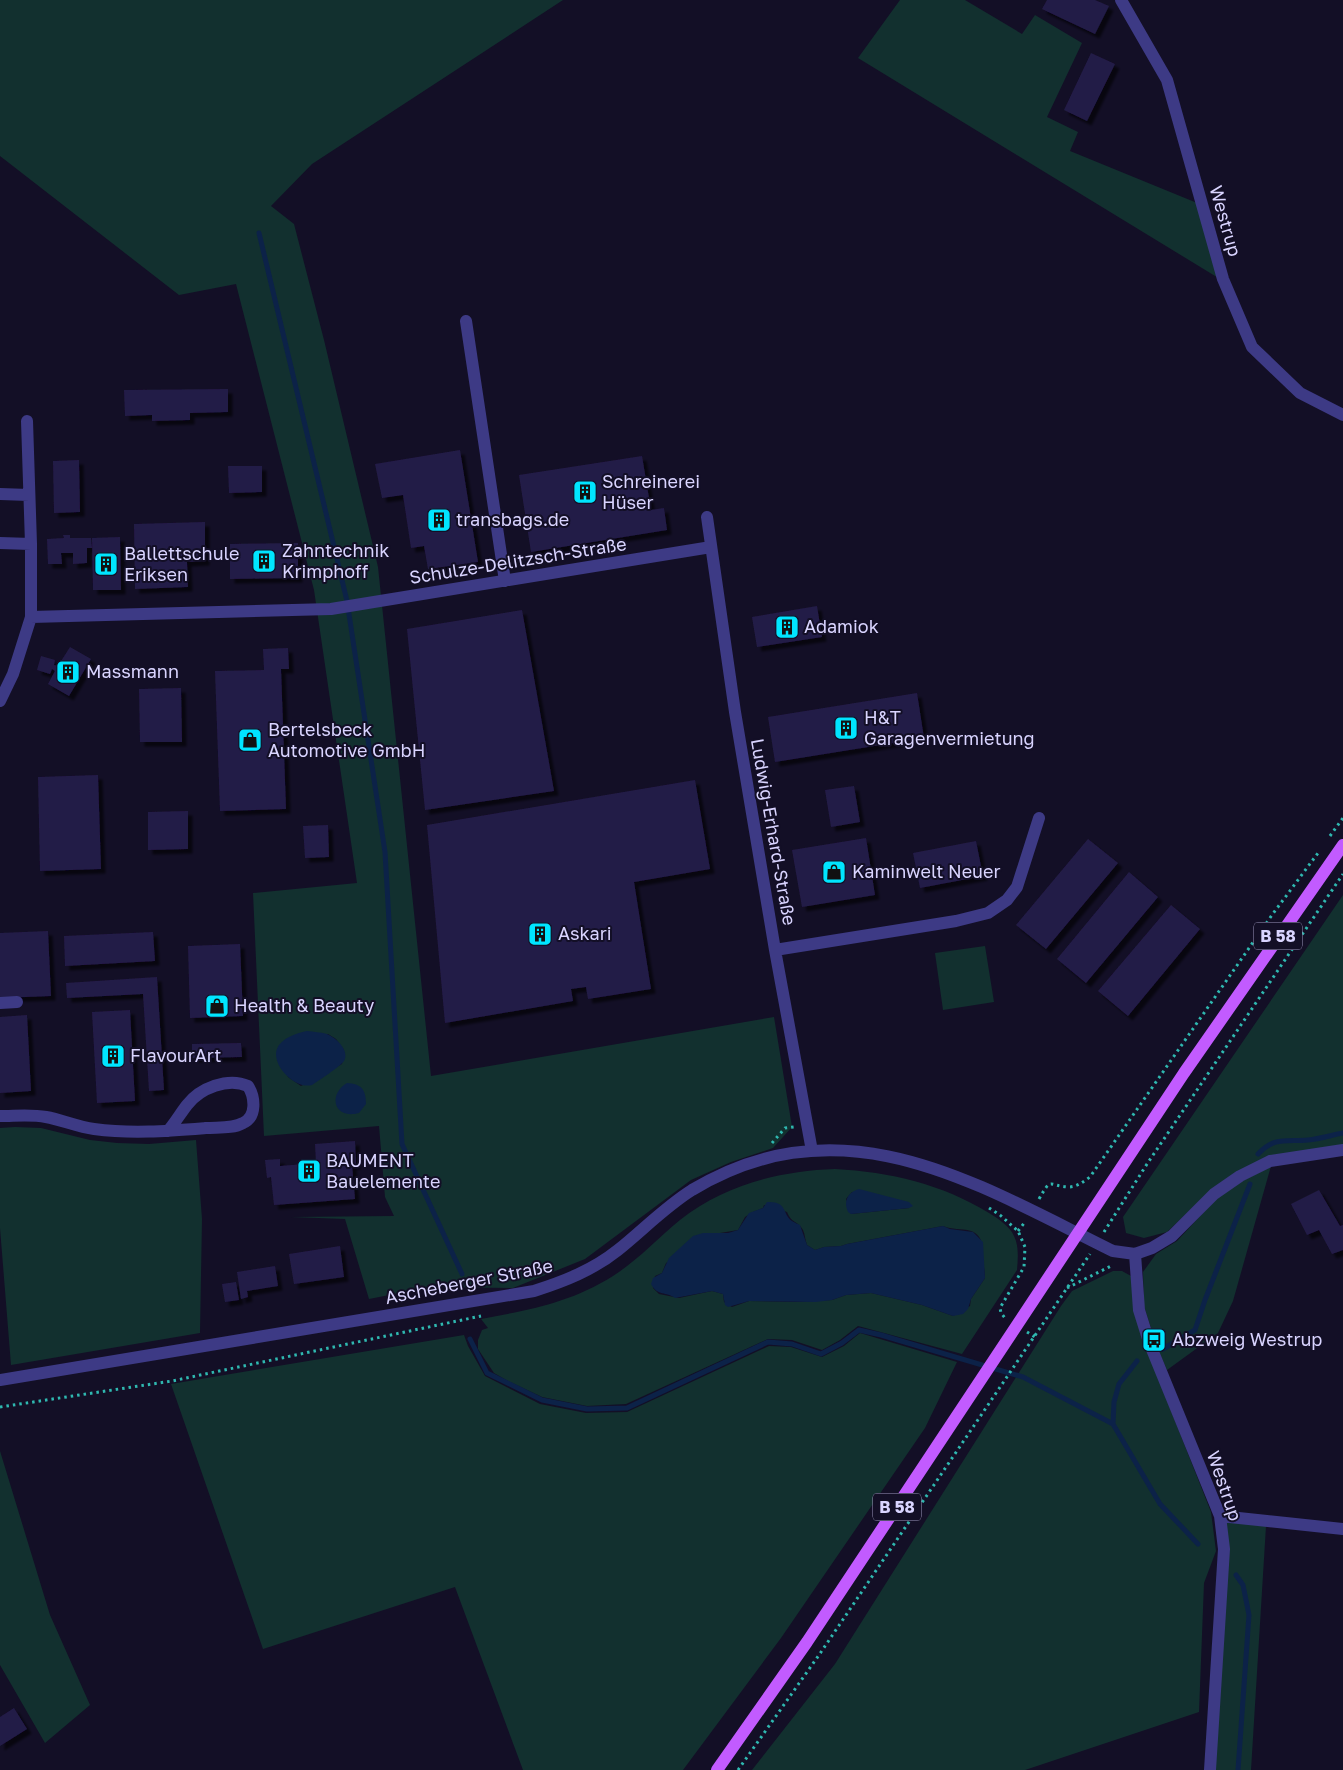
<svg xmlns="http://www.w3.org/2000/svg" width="1343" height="1770" viewBox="0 0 1343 1770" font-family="'Golos Text',sans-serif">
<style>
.green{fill:#12302f;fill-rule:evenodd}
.water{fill:#0c2248}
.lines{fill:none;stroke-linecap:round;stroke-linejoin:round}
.stream{stroke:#0c2248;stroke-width:5}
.building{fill:#241b47;filter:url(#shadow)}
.path{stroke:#2fb8b0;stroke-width:3;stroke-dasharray:2.5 4;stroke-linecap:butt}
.minor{stroke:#3d3a85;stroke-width:12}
.major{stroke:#c25bff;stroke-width:12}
.labels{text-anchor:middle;stroke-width:4;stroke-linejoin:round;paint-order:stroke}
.shield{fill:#130f26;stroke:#9e99be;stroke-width:1}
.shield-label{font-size:16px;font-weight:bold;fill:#d9d4ff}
.street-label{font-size:18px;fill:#d9d4ff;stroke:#130f26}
.poi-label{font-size:18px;fill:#d9d4ff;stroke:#130f26;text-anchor:start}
</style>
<defs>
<filter id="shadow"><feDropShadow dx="4.5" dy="4.5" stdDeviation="1" flood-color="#0009"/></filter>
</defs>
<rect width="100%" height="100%" fill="#130f26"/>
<path class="green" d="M 0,0 L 563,0 L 312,164 L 271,206 L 294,224 L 324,340 L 378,567 L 431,1076 L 774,1017 L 792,1127 L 773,1148 L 731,1162 L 691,1180 L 585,1259 L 513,1288 L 430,1287 L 369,1299 L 345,1219 L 291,1217 L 394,1216 L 385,1197 L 379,1126 L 264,1136 L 253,893 L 357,883 L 314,590 L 236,284 L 179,295 L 0,156 ZM 328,1034 L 336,1039 L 344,1050 L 342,1064 L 301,1086 L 288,1077 L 277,1050 C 284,1033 311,1036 328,1034 Z
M 900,0 L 965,0 L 1022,34 L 1035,15 L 1082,43 L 1047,117 L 1078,132 L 1070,151 L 1202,205 L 1220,279 L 858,58 Z
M 1343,895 L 1343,1145 L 1270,1156 L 1212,1189 L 1167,1232 L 1144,1238 L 1126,1233 L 1123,1217 Z
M 985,946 L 994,1002 L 943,1010 L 935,953 Z
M 15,1127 L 41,1128 L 90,1140 L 117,1143 L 149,1144 L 196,1140 L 202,1219 L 200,1333 L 11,1365 L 0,1228 L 0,1128 Z
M 1271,1166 L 1233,1301 L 1218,1333 L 1167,1370 L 1157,1347 L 1144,1306 L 1143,1272 L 1156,1254 L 1177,1241 L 1216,1199 L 1242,1181 Z
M 835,1169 C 890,1172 942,1184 989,1213 C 997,1218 1010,1226 1014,1236 C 1019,1246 1018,1259 1017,1270 L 962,1354 L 858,1326 L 840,1340 L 822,1350 L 792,1340 L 768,1339 L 626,1404 L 587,1406 L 542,1397 L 508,1381 L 494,1373 L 478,1349 L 478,1340 L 482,1330 L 488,1328 L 481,1319 C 529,1310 570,1303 613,1276 C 638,1260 657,1239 680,1220 C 725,1185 779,1171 835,1169 ZM 852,1192 L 909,1208 L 851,1214 L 846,1199 ZM 764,1205 L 787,1212 C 791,1223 798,1221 803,1230 C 805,1234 805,1240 807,1245 L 815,1250 L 824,1247 L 841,1246 L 847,1244 L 943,1226 C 952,1230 961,1228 971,1231 C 985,1236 982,1250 983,1262 C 984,1268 985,1272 985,1278 L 971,1299 L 970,1306 L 953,1316 L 922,1305 L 871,1293 L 846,1295 L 832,1300 L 796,1302 L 749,1301 L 732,1307 L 724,1302 L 723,1294 L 712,1291 L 679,1298 L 659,1294 L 653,1288 L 655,1276 L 662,1273 L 666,1263 L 720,1233 L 738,1230 L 745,1217 L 753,1212 L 763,1208 Z
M 1113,1271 L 1122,1271 L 1131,1276 L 1145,1345 L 1211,1512 L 1216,1551 L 1204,1583 L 1199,1712 L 1025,1770 L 752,1770 L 835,1664 L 1061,1306 L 1072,1291 Z
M 860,1333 L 957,1362 L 925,1428 L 781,1638 L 683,1770 L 523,1770 L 455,1587 L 263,1649 L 171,1384 L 464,1335 L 468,1346 L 485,1376 L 540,1404 L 586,1413 L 627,1412 L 769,1346 L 791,1347 L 822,1357 L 844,1346 Z
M 0,1451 L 50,1615 L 90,1705 L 45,1743 L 0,1665 Z
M 1226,1522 L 1266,1526 L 1251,1770 L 1214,1770 Z"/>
<path class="water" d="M 307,1031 C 314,1032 320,1032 327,1034 C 336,1038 350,1050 344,1061 C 341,1066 318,1081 312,1085 C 294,1090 267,1061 279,1045 C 286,1036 298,1033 307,1031 Z
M 347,1083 C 361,1084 366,1089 366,1104 L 359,1113 C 333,1120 328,1094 347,1083 Z
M 859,1189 L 909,1202 L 913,1206 L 909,1208 L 851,1214 L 848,1212 C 843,1201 848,1192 859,1189 Z
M 767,1202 C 788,1201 782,1214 792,1221 C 795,1223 798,1224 800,1225 L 807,1245 L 815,1250 L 824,1247 L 841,1246 L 847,1244 L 943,1226 L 950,1229 L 973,1232 L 983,1242 L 985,1278 L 971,1299 L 968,1309 L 963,1314 L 953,1316 L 922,1305 L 871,1293 L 846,1295 L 832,1300 L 816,1302 L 749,1301 L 728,1307 L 725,1305 L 723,1294 L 712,1291 L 675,1298 C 666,1291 658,1297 651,1284 L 653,1278 L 662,1273 L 669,1258 L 693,1236 L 703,1233 L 728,1233 L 738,1230 L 749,1213 L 763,1208 Z"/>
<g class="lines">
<path class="stream" d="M 259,233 L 347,601 L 385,852 L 402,1144 L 462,1274
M 1258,1154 C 1275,1136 1287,1142 1308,1140 C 1320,1139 1332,1135 1343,1133
M 470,1339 L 487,1373 L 542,1400 L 587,1409 L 627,1408 L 768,1342 L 792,1344 L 821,1354 L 842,1343 L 859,1330 L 881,1335 L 1023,1377 L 1113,1424 L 1160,1504 L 1198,1544
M 1163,1349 L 1195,1330 L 1205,1300 L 1250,1184
M 1113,1424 L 1114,1402 L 1119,1384 L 1137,1361
M 1236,1575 L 1243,1585 L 1249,1615 L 1238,1770"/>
</g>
<path class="building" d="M 1047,0 L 1095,0 L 1109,6 L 1095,34 L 1042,9 Z
M 1091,53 L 1115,64 L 1087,121 L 1064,110 Z
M 228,389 L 228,412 L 190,413 L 190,420 L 152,421 L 152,415 L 125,416 L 124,390 Z
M 460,450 L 478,562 L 428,569 L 424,546 L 411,548 L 403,495 L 382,498 L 375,464 Z
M 642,456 L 651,510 L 664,508 L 667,530 L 531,552 L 519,475 Z
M 79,460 L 80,512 L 54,513 L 53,461 Z
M 228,466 L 262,466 L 262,492 L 229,493 Z
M 205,522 L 205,561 L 187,562 L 188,587 L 135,589 L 134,524 Z
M 63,535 L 70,535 L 70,538 L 91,538 L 92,548 L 87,548 L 87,563 L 73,564 L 73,553 L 61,553 L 62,564 L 48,564 L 47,539 L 64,538 Z
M 120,537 L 121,590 L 93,590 L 92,538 Z
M 298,543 L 298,578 L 230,579 L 230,544 Z
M 817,606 L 822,637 L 757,647 L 752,617 Z
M 522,610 L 554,791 L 425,810 L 407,629 Z
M 70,647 L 91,659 L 69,696 L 48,684 L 55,671 L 52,669 L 50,674 L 37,670 L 41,656 L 55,660 L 54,665 L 58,666 Z
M 288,648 L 289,669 L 281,669 L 286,809 L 220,811 L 215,671 L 264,670 L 263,649 Z
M 181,688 L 182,742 L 140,742 L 139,689 Z
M 917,693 L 924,738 L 775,762 L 768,717 Z
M 98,775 L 101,869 L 40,871 L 38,777 Z
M 695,780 L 710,869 L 634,882 L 651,989 L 588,999 L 586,987 L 571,989 L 573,1001 L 445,1023 L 427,825 Z
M 854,786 L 860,822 L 831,827 L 825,790 Z
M 188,811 L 188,849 L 148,850 L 148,812 Z
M 328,825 L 329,857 L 305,858 L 303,826 Z
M 866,838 L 875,895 L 802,907 L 792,850 Z
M 1088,839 L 1118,863 L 1046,949 L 1016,925 Z
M 976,841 L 983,876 L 920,888 L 913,853 Z
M 1129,872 L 1158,897 L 1086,983 L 1057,959 Z
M 1171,905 L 1200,929 L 1128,1016 L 1098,991 Z
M 48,931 L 51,996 L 0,998 L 0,933 Z
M 153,932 L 155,961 L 65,966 L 64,936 Z
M 240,944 L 243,1016 L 190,1018 L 188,946 Z
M 157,977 L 164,1090 L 149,1091 L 143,994 L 67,998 L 66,983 Z
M 130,1010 L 135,1101 L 97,1103 L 92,1012 Z
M 27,1015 L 31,1091 L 0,1093 L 0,1017 Z
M 241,1043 L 242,1057 L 192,1058 L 192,1044 Z
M 355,1141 L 356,1165 L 352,1165 L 355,1199 L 274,1205 L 271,1177 L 267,1178 L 265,1160 L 280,1159 L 280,1166 L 316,1163 L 315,1144 Z
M 1319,1190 L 1340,1226 L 1343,1225 L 1343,1250 L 1332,1254 L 1319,1230 L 1307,1235 L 1291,1204 Z
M 340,1246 L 344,1277 L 294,1284 L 289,1254 Z
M 275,1266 L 278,1286 L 247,1291 L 248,1297 L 241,1299 L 237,1272 Z
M 236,1282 L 239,1300 L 225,1302 L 222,1284 Z
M 14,1708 L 27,1729 L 0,1746 L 0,1717 Z"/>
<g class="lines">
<path class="path" d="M 1330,836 L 1343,818
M 772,1143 L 785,1128 L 794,1127
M 1039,1199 C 1052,1176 1048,1186 1068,1187 C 1077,1187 1083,1182 1090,1177 L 1272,915 L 1318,853
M 989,1208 L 1000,1215 L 1018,1231 L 1025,1247 L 1024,1267 L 1000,1308 L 1001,1313 L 1005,1318
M 1018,1231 L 1025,1222
M 1104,1232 L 1147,1164 L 1343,874
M 1067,1288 L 1113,1265
M 1027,1332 L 1035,1337
M 0,1407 L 172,1381 L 481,1316
M 738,1770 L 819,1655 L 1090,1254"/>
<path class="minor" d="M 1121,0 L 1167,80 L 1223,279 L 1252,347 L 1300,393 L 1343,415
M 466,321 L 505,581
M 0,494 L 29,495
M 707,517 L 735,712 L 775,950 L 812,1151
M 0,543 L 31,544
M 31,617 L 331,609 L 711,547
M 0,701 L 13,674 L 31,617 L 31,544 L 27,421
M 775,950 L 956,921 L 988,913 L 1007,900 L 1017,887 L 1039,818
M 0,1003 L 17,1002
M 0,1116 C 15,1116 31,1114 46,1117 C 62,1120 78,1127 94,1129 C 132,1134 168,1131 206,1128 C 217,1127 233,1129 243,1123 C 257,1117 255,1097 248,1086 C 228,1077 200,1088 187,1105 C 180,1114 175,1123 168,1131
M 1135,1254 L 1139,1310 L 1149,1342 L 1220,1516 L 1224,1549 L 1210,1770
M 0,1380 L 534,1291 C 565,1281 593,1270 618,1250 C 643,1230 665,1207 692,1190 C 844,1099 975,1183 1113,1251 L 1135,1254 L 1152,1248 L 1172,1236 L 1214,1194 L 1240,1176 L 1270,1161 L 1343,1150
M 1220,1516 L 1343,1529"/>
<path class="major" d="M 717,1770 L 807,1642 L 1184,1073 L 1343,845"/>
</g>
<defs>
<g id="building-square" transform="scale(1.25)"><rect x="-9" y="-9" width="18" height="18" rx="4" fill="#00e5ff" stroke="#130f26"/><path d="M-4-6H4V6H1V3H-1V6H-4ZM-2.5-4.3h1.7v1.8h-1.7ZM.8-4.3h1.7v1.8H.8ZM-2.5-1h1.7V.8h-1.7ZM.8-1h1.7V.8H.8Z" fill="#111"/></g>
<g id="shop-square" transform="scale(1.25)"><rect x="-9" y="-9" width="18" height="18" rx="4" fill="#00e5ff" stroke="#130f26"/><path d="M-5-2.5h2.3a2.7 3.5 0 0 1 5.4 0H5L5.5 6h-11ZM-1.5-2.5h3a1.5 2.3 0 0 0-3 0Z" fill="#111"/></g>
<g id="bus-square" transform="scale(1.25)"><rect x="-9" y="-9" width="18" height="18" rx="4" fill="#00e5ff" stroke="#130f26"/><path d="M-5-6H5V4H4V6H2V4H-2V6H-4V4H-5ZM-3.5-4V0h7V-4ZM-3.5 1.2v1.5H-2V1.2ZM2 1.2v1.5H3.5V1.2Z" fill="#111"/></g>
</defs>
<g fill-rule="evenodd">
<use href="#building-square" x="585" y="492"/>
<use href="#building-square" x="439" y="520"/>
<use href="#building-square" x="264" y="561"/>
<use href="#building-square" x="106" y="564"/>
<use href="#building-square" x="787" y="627"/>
<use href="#building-square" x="68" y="672"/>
<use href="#building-square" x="846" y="728"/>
<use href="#shop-square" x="250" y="740"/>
<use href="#shop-square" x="834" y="872"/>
<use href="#building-square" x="540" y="934"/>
<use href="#shop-square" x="217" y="1006"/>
<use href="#building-square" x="113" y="1056"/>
<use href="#building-square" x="309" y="1171"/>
<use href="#bus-square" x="1154" y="1340"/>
</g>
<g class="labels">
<g class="shield">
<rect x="1254" y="922.5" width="48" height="27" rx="4"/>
<rect x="873" y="1493.5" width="48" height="27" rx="4"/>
</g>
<g class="shield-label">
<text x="1278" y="942">B 58</text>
<text x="897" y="1513">B 58</text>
</g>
<g class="street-label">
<text transform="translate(1225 221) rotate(74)" y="6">Westrup</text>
<text transform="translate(518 561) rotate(-9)" y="6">Schulze-Delitzsch-Straße</text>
<text transform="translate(773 832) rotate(80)" y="6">Ludwig-Erhard-Straße</text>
<text transform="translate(469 1282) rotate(-11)" y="6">Ascheberger Straße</text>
<text transform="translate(1224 1486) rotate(71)" y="6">Westrup</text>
</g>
<g class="poi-label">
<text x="602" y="488">Schreinerei<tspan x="602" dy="21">Hüser</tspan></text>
<text x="456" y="526">transbags.de</text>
<text x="282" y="557">Zahntechnik<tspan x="282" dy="21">Krimphoff</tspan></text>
<text x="124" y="560">Ballettschule<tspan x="124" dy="21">Eriksen</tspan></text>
<text x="804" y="633">Adamiok</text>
<text x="86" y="678">Massmann</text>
<text x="864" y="724">H&amp;T<tspan x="864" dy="21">Garagenvermietung</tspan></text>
<text x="268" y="736">Bertelsbeck<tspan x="268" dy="21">Automotive GmbH</tspan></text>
<text x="852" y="878">Kaminwelt Neuer</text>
<text x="558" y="940">Askari</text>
<text x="234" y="1012">Health &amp; Beauty</text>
<text x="130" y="1062">FlavourArt</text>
<text x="326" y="1167">BAUMENT<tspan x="326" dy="21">Bauelemente</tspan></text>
<text x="1172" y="1346">Abzweig Westrup</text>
</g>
</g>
</svg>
